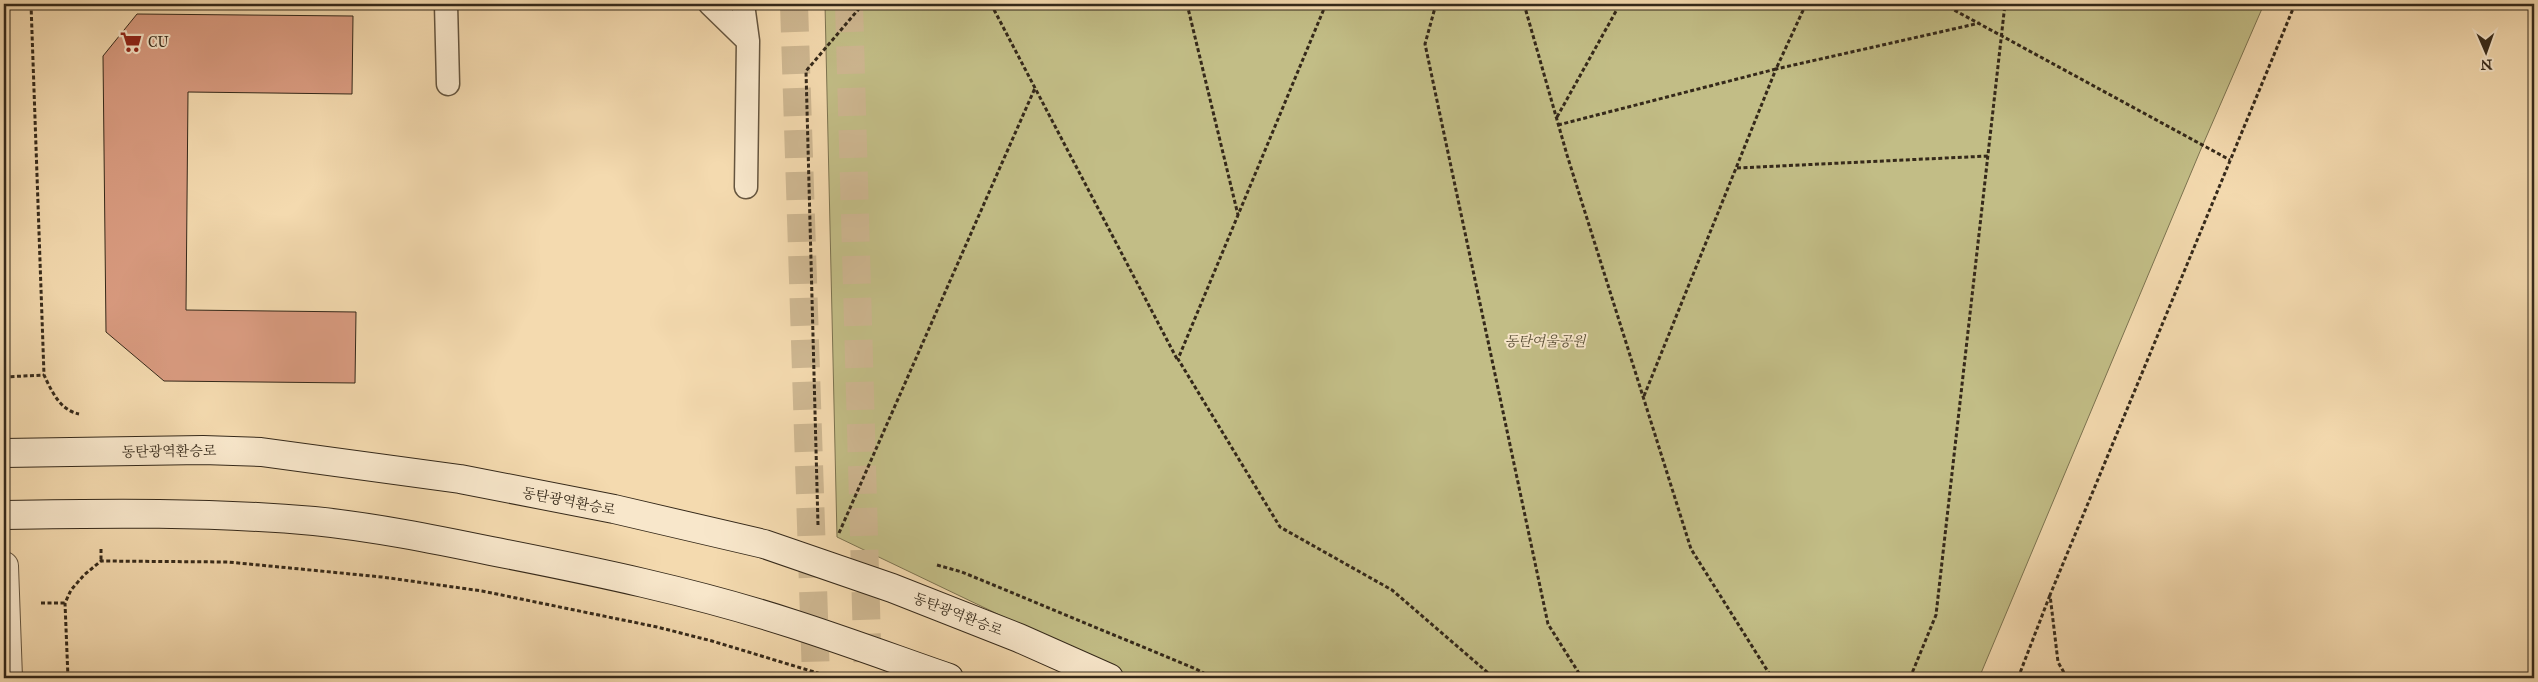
<svg xmlns="http://www.w3.org/2000/svg" width="2538" height="682" viewBox="0 0 2538 682" font-family="'IM FELL Great Primer','Noto Serif KR',serif">
<style>
.green{fill:#c2bd86;stroke:#7c7350}
.building{fill:#d99b80;stroke:#35291a}
.lines{fill:none;stroke-linecap:round;stroke-linejoin:round}
.highway-tunnel{stroke:#ceb791;stroke-width:28;stroke-dasharray:28 14;stroke-linecap:butt}
.lane-casing{stroke:#65553f;stroke-width:25}
.street-casing{stroke:#65553f;stroke-width:30}
.secondary-casing{stroke:#35291a;stroke-width:30}
.path{stroke:#35291a;stroke-width:3;stroke-dasharray:4 2.5;stroke-linecap:butt}
.lane{stroke:#f8e7cb;stroke-width:22}
.street{stroke:#f8e7cb;stroke-width:28}
.secondary{stroke:#f8e7cb;stroke-width:28}
.labels{text-anchor:middle;stroke-width:4;stroke-linejoin:round;paint-order:stroke}
.poi-label{font-size:14px;fill:#35291a;stroke:#f8e7cb;text-anchor:start}
.park-label{font-size:14px;font-style:italic;fill:#584e35;stroke:#f8e7cb}
.street-label{font-size:14px;fill:#35291a;stroke:#f8e7cb}
</style>
<rect width="100%" height="100%" fill="#f4daaf"/>
<filter id="stains"><feTurbulence type="fractalNoise" baseFrequency=".004" numOctaves="4"/><feColorMatrix values="0 0 0 0 .2 0 0 0 0 .09 0 0 0 0 .02 0 0 0 .5 -.17"/></filter>
<radialGradient id="worn" r=".72"><stop offset=".6" stop-color="#630" stop-opacity="0"/><stop offset="1" stop-color="#630" stop-opacity=".3"/></radialGradient>
<path class="green" d="M 825,4 L 2264,4 L 2201,149 L 1979,678 L 1131,678 L 837,537 Z"/>
<path class="building" d="M 137,14 L 353,16 L 352,94 L 188,92 L 186,310 L 356,312 L 355,383 L 164,381 L 106,332 L 103,56 Z"/>
<g class="lines">
<path class="highway-tunnel" d="M 794,4 L 816,678
M 849,4 L 868,678"/>
<g class="lane-casing">
<path id="lane" d="M 446,4 L 448,84
M 710,4 L 748,41
M 743,4 L 748,41 L 746,187"/>
</g>
<g class="street-casing">
<path id="street" d="M 4,566 L 8,678"/>
</g>
<g class="secondary-casing">
<path id="secondary" d="M 4,453 L 203,450 L 261,452 L 460,479 L 614,509 L 764,544 L 892,588 L 1019,638 L 1109,678
M 4,515 C 107,513 211,512 314,521 C 373,527 433,539 491,551 C 593,571 695,592 793,624 C 846,641 897,660 949,678"/>
</g>
<path class="path" d="M 31,4 L 44,375 C 52,392 60,410 79,414
M 991,4 L 1177,359
M 1187,4 L 1238,215
M 1326,4 L 1178,359 L 1280,527 L 1392,590 L 1494,678
M 1436,4 L 1425,44 L 1548,624 L 1582,678
M 1524,4 L 1567,155 L 1691,549 L 1772,678
M 1943,4 L 2230,160
M 1557,117 L 1620,4
M 1558,125 L 1776,69 L 1806,4
M 1737,168 L 1988,156
M 4,377 L 44,375
M 1644,396 L 1776,69 L 1980,23
M 818,525 L 806,71 L 863,4
M 839,533 L 1035,88
M 101,549 L 101,561
M 937,565 L 962,572 L 1196,669 L 1213,678
M 41,603 L 65,603
M 68,678 L 65,603 L 71,590 L 84,575 L 101,561 L 228,562 L 382,577 L 482,591 L 657,627 L 712,641 L 834,678
M 1910,678 L 1936,615 L 2005,4
M 2018,678 L 2050,595
M 2067,678 L 2058,662 L 2050,595 L 2295,4"/>
<use href="#lane" class="lane"/>
<use href="#street" class="street"/>
<use href="#secondary" class="secondary"/>
</g>
<defs>
<g id="supermarket-bare" transform="scale(1.725)"><path d="M-6-5.5h2.5l.6 2H6L4.5 2H-2.5L-4.4-4H-6ZM-1.5 3.2a1.3 1.3 0 1 0 .1 0ZM3 3.2a1.3 1.3 0 1 0 .1 0Z" fill="#8f2418" stroke="#f8e7cb" stroke-width="2.5" paint-order="stroke"/></g>
</defs>
<g fill-rule="evenodd">
<use href="#supermarket-bare" x="131" y="42"/>
</g>
<g class="labels">
<g class="poi-label">
<text x="148" y="47">CU</text>
</g>
<g class="park-label">
<text x="1545" y="346">동탄여울공원</text>
</g>
<g class="street-label">
<text transform="translate(169 451) rotate(-1)" y="5">동탄광역환승로</text>
<text transform="translate(569 501) rotate(11)" y="5">동탄광역환승로</text>
<text transform="translate(958 614) rotate(21)" y="5">동탄광역환승로</text>
</g>
</g>
<rect width="2538" height="682" fill="none" stroke="#f4daaf" stroke-width="20"/>
<rect x="5" y="5" width="2528" height="672" fill="none" stroke="#35291a" stroke-width="2.5"/>
<rect x="10" y="10" width="2518" height="662" fill="none" stroke="#35291a"/>
<g transform="translate(2486 52) rotate(178)" stroke="#f8e7cb" stroke-width="4" paint-order="stroke">
<path d="M0-4L9 19L0 12L-9 19Z" fill="#35291a"/>
<text y="-8" font-size="14" font-weight="bold" text-anchor="middle" fill="#35291a">N</text>
</g>
<rect width="100%" height="100%" filter="url(#stains)"/>
<rect width="100%" height="100%" fill="url(#worn)"/>
</svg>
